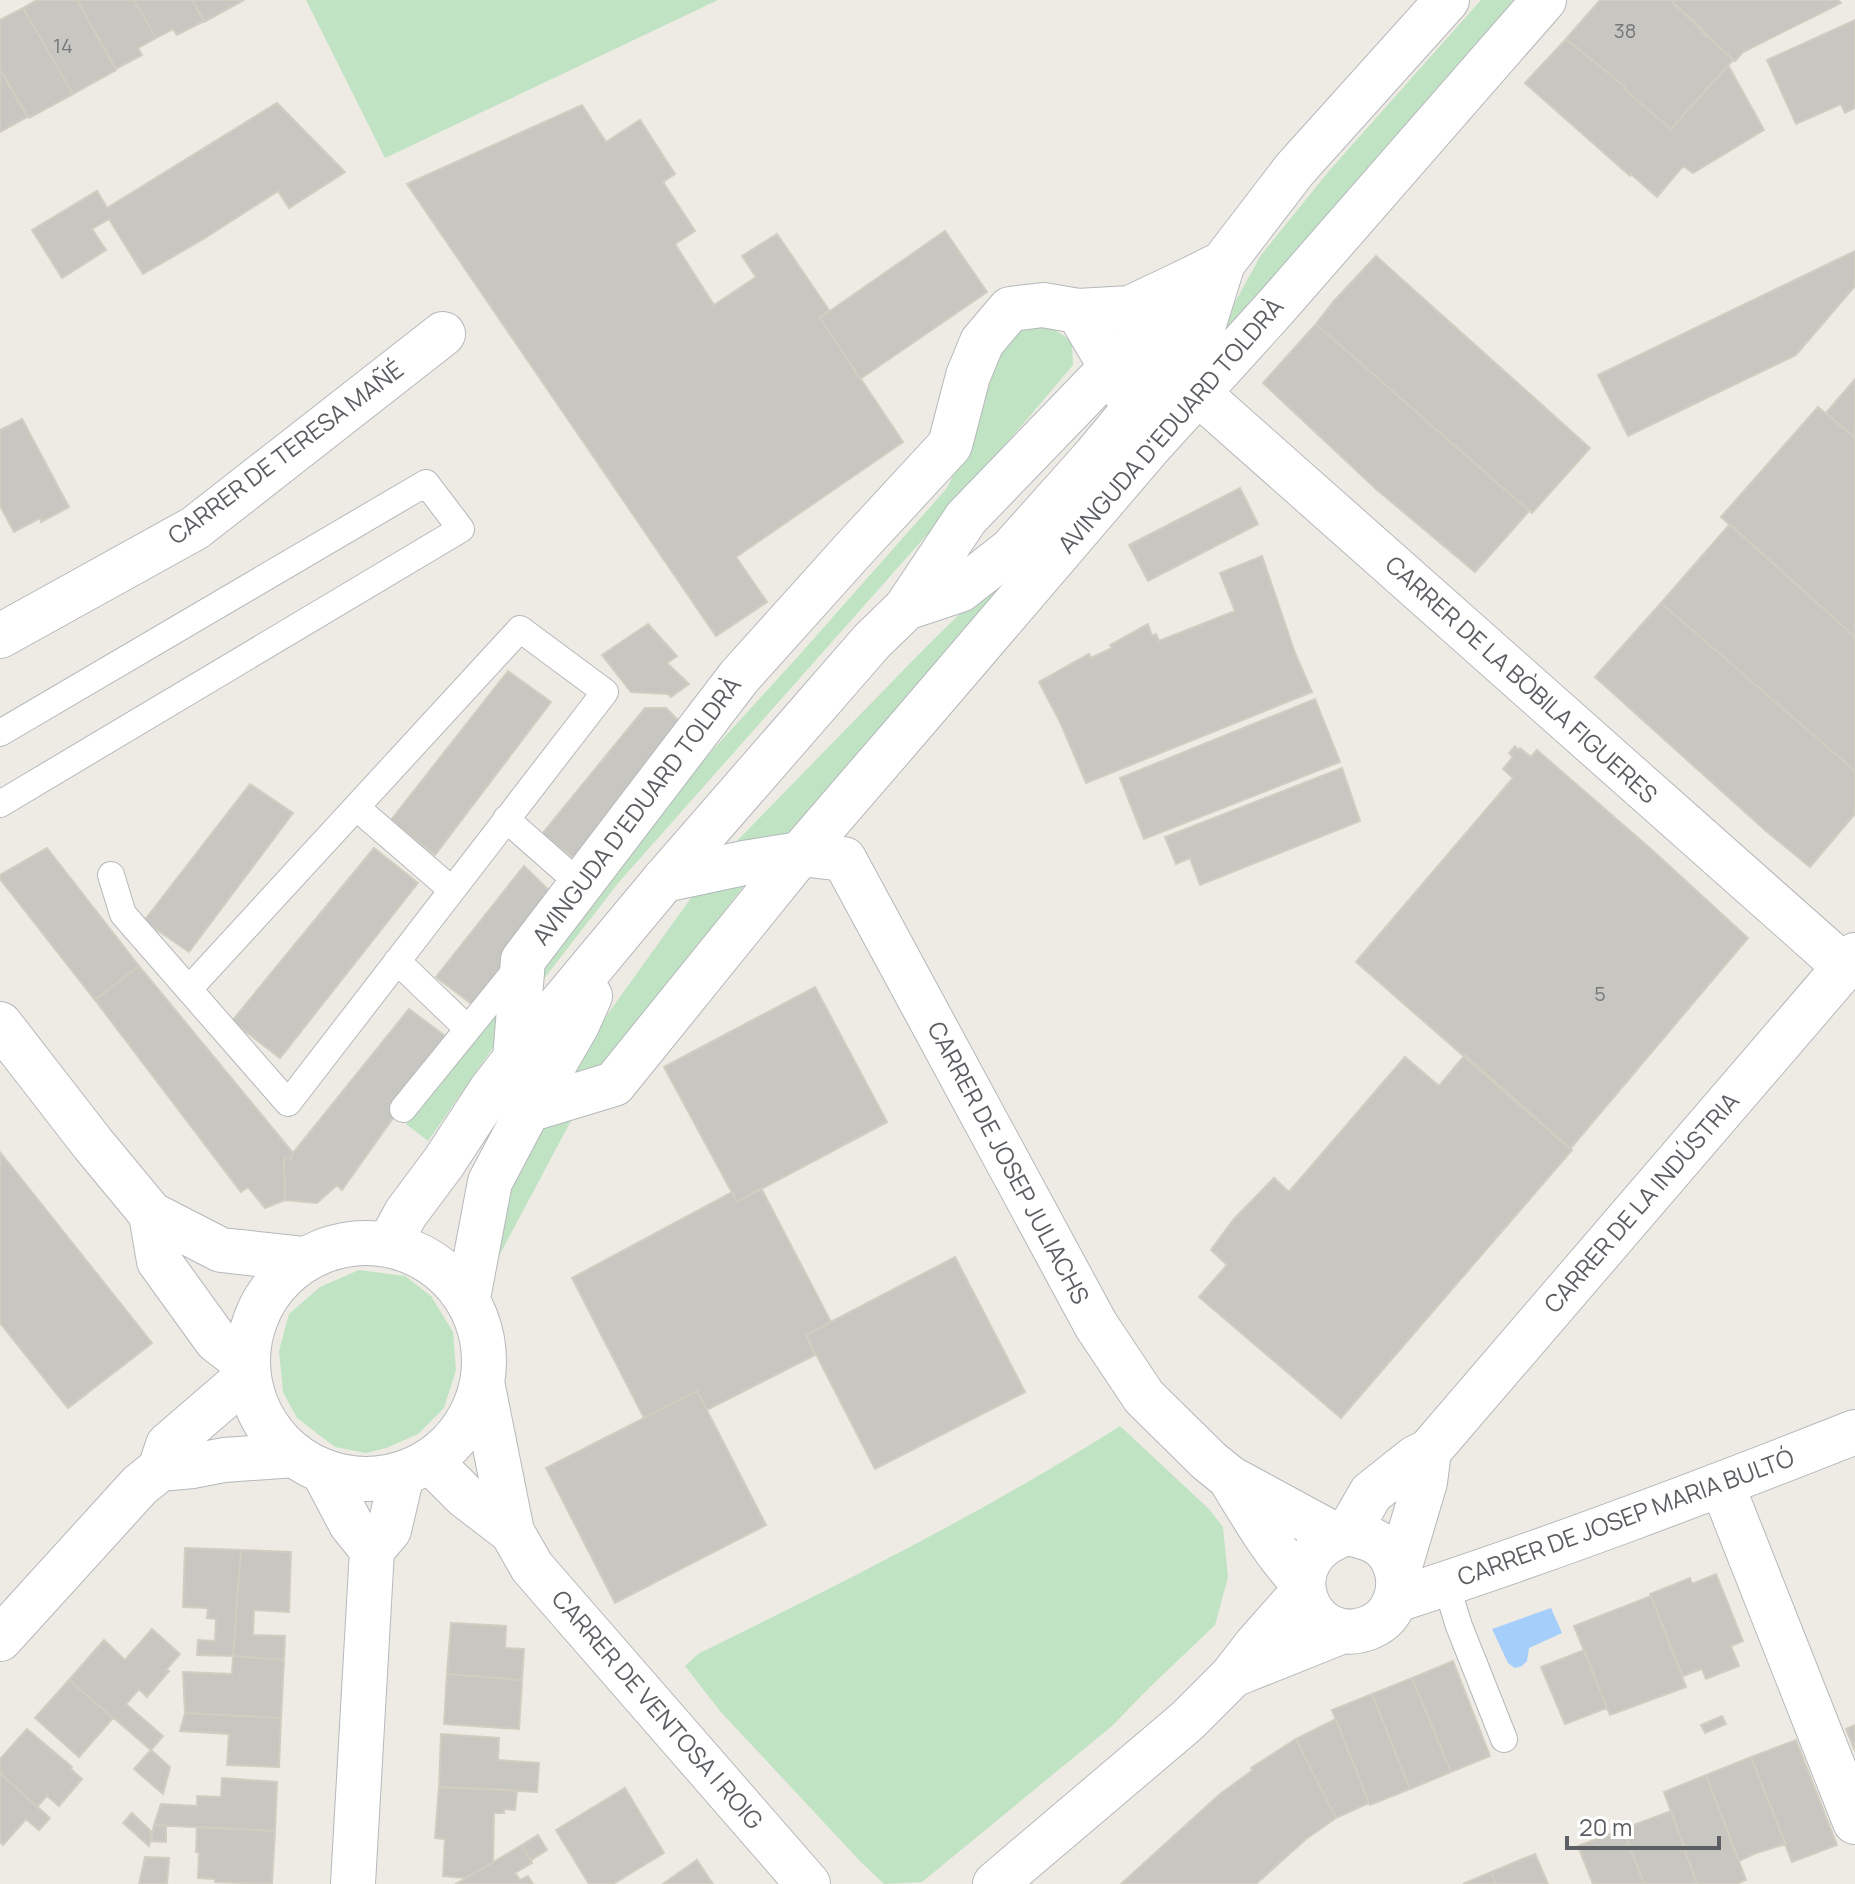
<svg xmlns="http://www.w3.org/2000/svg" width="1855" height="1884" viewBox="0 0 1855 1884" font-family="Manrope,sans-serif">
<style>
.green{fill:#c0e3c3}
.water{fill:#a5cefa}
.building{fill:#c8c6c0;stroke:#d1cdc1;stroke-width:2}
.lines{fill:none;stroke-linecap:round;stroke-linejoin:round}
.lane-casing{stroke:#b5b8bc;stroke-width:28}
.street-casing{stroke:#b5b8bc;stroke-width:46}
.secondary-casing{stroke:#b6b8be;stroke-width:46}
.lane{stroke:#fff;stroke-width:26}
.street{stroke:#fff;stroke-width:44}
.secondary{stroke:#fff;stroke-width:44}
.labels{text-anchor:middle;stroke-width:7;stroke-linejoin:round;paint-order:stroke}
.number-label{font-size:20px;fill:#76787a}
.street-label{font-size:24px;fill:#5b5e62;stroke:#fff}
</style>
<rect width="100%" height="100%" fill="#edebe3"/>
<path class="green" d="M 306,0 L 718,0 L 385,158 Z
M 1481,0 L 1525,0 L 786,840 L 732,846 L 926,647 L 1029,546 L 1174,382 L 1232,308 L 1261,255 L 1329,171 Z
M 1044,323 L 1072,341 L 1073,365 L 972,484 L 619,882 L 536,989 L 539,952 L 635,835 L 794,661 L 947,488 L 969,441 L 998,349 L 1018,328 Z
M 753,874 L 605,1068 L 559,1082 L 701,884 Z
M 495,1010 L 499,1039 L 428,1141 L 406,1124 Z
M 573,1117 L 500,1254 L 498,1239 L 508,1187 L 544,1126 Z
M 359,1270 L 405,1276 L 431,1296 L 453,1332 L 456,1370 L 444,1408 L 418,1434 L 386,1448 L 366,1453 L 335,1447 L 297,1418 L 283,1392 L 279,1351 L 289,1314 L 320,1287 Z
M 1120,1426 L 1209,1509 L 1223,1527 L 1228,1577 L 1215,1625 L 1150,1687 L 1112,1726 L 922,1882 L 884,1884 L 860,1861 L 720,1711 L 685,1666 L 698,1654 C 842,1583 985,1512 1120,1426 Z"/>
<path class="water" d="M 1551,1608 L 1562,1633 L 1529,1648 L 1527,1661 L 1522,1666 L 1515,1668 L 1508,1663 L 1492,1629 Z"/>
<path class="building" d="M 37,0 L 77,0 L 116,70 L 73,94 L 23,8 Z
M 77,0 L 134,0 L 156,38 L 138,48 L 142,55 L 116,69 Z
M 134,0 L 192,0 L 204,21 L 177,35 L 173,29 L 156,38 Z
M 192,0 L 244,0 L 204,22 Z
M 1600,0 L 1673,0 L 1674,2 L 1673,3 L 1733,60 L 1671,129 L 1624,89 L 1625,87 L 1566,39 Z
M 1673,0 L 1838,0 L 1841,3 L 1743,52 L 1735,61 L 1702,32 L 1704,30 L 1673,3 L 1674,2 Z
M 23,8 L 73,94 L 29,118 L 0,69 L 0,20 Z
M 1855,20 L 1855,108 L 1845,113 L 1841,104 L 1796,124 L 1767,60 Z
M 1566,39 L 1625,87 L 1624,89 L 1671,129 L 1728,65 L 1764,130 L 1693,173 L 1683,166 L 1657,197 L 1631,174 L 1630,176 L 1525,83 Z
M 0,69 L 27,117 L 0,132 Z
M 277,103 L 345,172 L 289,208 L 278,191 L 205,238 L 143,274 L 109,219 L 92,229 L 106,250 L 62,278 L 32,230 L 97,191 L 107,208 Z
M 582,105 L 606,142 L 640,120 L 675,174 L 663,182 L 695,231 L 675,244 L 714,305 L 756,277 L 742,256 L 777,234 L 829,310 L 820,318 L 903,442 L 736,557 L 767,602 L 716,636 L 407,184 Z
M 945,231 L 987,292 L 860,379 L 820,318 Z
M 1855,251 L 1855,286 L 1796,355 L 1628,436 L 1598,375 Z
M 1376,256 L 1590,448 L 1532,513 L 1316,324 L 1333,302 Z
M 1316,324 L 1529,511 L 1475,572 L 1376,489 L 1263,383 Z
M 1855,379 L 1855,438 L 1826,413 Z
M 1818,407 L 1855,438 L 1855,637 L 1721,517 Z
M 22,419 L 69,507 L 41,522 L 40,518 L 14,532 L 0,506 L 0,430 Z
M 1240,488 L 1258,524 L 1148,581 L 1129,545 Z
M 1730,524 L 1855,637 L 1855,771 L 1661,603 Z
M 1262,556 L 1295,653 L 1312,692 L 1086,783 L 1061,724 L 1039,682 L 1089,654 L 1091,658 L 1112,648 L 1110,645 L 1148,624 L 1152,636 L 1156,634 L 1159,641 L 1235,611 L 1220,573 Z
M 1661,603 L 1855,771 L 1855,814 L 1810,867 L 1766,831 L 1595,677 Z
M 648,624 L 677,656 L 667,663 L 689,684 L 671,697 L 668,694 L 631,692 L 602,655 Z
M 508,671 L 551,702 L 435,855 L 391,820 Z
M 1315,699 L 1340,762 L 1144,839 L 1120,778 Z
M 645,708 L 666,708 L 684,726 L 578,861 L 542,834 Z
M 1515,746 L 1518,750 L 1520,748 L 1531,757 L 1537,750 L 1652,850 L 1748,938 L 1570,1149 L 1356,962 L 1513,778 L 1503,769 L 1513,757 L 1509,753 Z
M 1342,768 L 1360,821 L 1200,885 L 1190,858 L 1176,864 L 1165,837 Z
M 250,784 L 293,813 L 189,952 L 144,921 Z
M 47,848 L 139,966 L 95,1000 L 0,879 L 0,875 Z
M 374,848 L 418,883 L 280,1058 L 232,1021 Z
M 524,866 L 558,899 L 477,1008 L 436,977 Z
M 139,966 L 293,1153 L 291,1159 L 284,1158 L 285,1200 L 265,1208 L 248,1187 L 241,1192 L 95,1000 Z
M 815,987 L 887,1122 L 737,1202 L 664,1067 Z
M 409,1009 L 449,1039 L 342,1190 L 337,1185 L 317,1203 L 285,1200 L 284,1158 L 291,1159 L 293,1153 Z
M 1465,1055 L 1572,1150 L 1341,1418 L 1199,1297 L 1227,1265 L 1211,1250 L 1234,1219 L 1274,1178 L 1289,1192 L 1405,1057 L 1439,1086 Z
M 0,1152 L 152,1343 L 68,1408 L 0,1323 Z
M 761,1188 L 831,1322 L 806,1335 L 815,1355 L 707,1410 L 697,1391 L 644,1418 L 572,1278 L 732,1192 L 737,1202 Z
M 955,1257 L 1025,1392 L 875,1469 L 806,1335 Z
M 697,1391 L 766,1525 L 615,1603 L 546,1468 Z
M 185,1548 L 241,1550 L 233,1656 L 197,1655 L 198,1640 L 215,1641 L 216,1619 L 207,1618 L 208,1608 L 183,1607 Z
M 241,1550 L 291,1552 L 289,1612 L 254,1610 L 253,1635 L 285,1636 L 284,1660 L 233,1656 Z
M 1716,1574 L 1743,1641 L 1731,1646 L 1739,1666 L 1706,1679 L 1702,1669 L 1683,1676 L 1650,1594 L 1690,1578 L 1692,1584 Z
M 1651,1596 L 1686,1687 L 1610,1715 L 1574,1626 Z
M 451,1623 L 506,1626 L 505,1648 L 524,1649 L 522,1680 L 447,1674 Z
M 152,1629 L 180,1654 L 166,1670 L 169,1671 L 147,1697 L 139,1689 L 126,1704 L 163,1736 L 151,1750 L 69,1680 L 104,1640 L 125,1660 Z
M 1584,1650 L 1607,1708 L 1565,1724 L 1541,1667 Z
M 233,1656 L 284,1660 L 281,1718 L 185,1713 L 183,1672 L 232,1674 Z
M 1453,1661 L 1490,1756 L 1451,1772 L 1412,1678 Z
M 447,1674 L 522,1680 L 519,1729 L 444,1724 Z
M 1412,1678 L 1451,1772 L 1410,1789 L 1372,1694 Z
M 69,1680 L 113,1718 L 79,1757 L 35,1718 Z
M 1372,1694 L 1410,1789 L 1370,1805 L 1332,1710 Z
M 185,1713 L 281,1718 L 279,1767 L 227,1765 L 229,1734 L 180,1731 Z
M 1722,1716 L 1726,1724 L 1705,1733 L 1701,1725 Z
M 1336,1719 L 1369,1803 L 1336,1818 L 1296,1739 Z
M 1855,1725 L 1855,1751 L 1846,1729 Z
M 27,1729 L 72,1767 L 71,1769 L 82,1779 L 59,1806 L 47,1796 L 37,1807 L 0,1773 L 0,1759 Z
M 441,1734 L 499,1738 L 498,1760 L 539,1763 L 537,1792 L 439,1787 Z
M 1296,1739 L 1336,1818 L 1306,1839 L 1256,1884 L 1121,1884 L 1220,1794 L 1253,1770 L 1251,1768 Z
M 1796,1740 L 1837,1845 L 1792,1862 L 1751,1757 Z
M 151,1750 L 170,1767 L 163,1794 L 134,1769 Z
M 1751,1757 L 1786,1844 L 1756,1853 L 1739,1861 L 1706,1775 Z
M 0,1773 L 50,1818 L 39,1830 L 26,1819 L 3,1845 L 0,1842 Z
M 1706,1775 L 1746,1880 L 1736,1884 L 1697,1884 L 1664,1792 Z
M 222,1778 L 277,1782 L 275,1831 L 154,1825 L 161,1804 L 197,1806 L 197,1796 L 221,1797 Z
M 439,1787 L 517,1790 L 515,1810 L 504,1809 L 504,1813 L 494,1813 L 493,1863 L 465,1878 L 443,1876 L 445,1839 L 435,1838 Z
M 625,1788 L 664,1853 L 613,1884 L 589,1884 L 556,1830 Z
M 1671,1811 L 1674,1819 L 1697,1884 L 1644,1884 L 1623,1829 Z
M 132,1813 L 152,1832 L 149,1846 L 123,1823 Z
M 154,1825 L 166,1826 L 166,1842 L 151,1841 Z
M 197,1827 L 275,1831 L 272,1884 L 215,1882 L 215,1879 L 198,1878 L 199,1853 L 196,1852 Z
M 1623,1829 L 1644,1884 L 1593,1884 L 1578,1846 Z
M 538,1835 L 547,1850 L 531,1860 L 522,1845 Z
M 522,1845 L 532,1863 L 515,1873 L 520,1880 L 528,1876 L 533,1884 L 456,1884 Z
M 1535,1854 L 1548,1884 L 1496,1884 L 1491,1872 Z
M 145,1857 L 169,1858 L 167,1884 L 139,1884 Z
M 697,1860 L 713,1884 L 663,1884 Z
M 1491,1872 L 1496,1884 L 1463,1884 Z"/>
<g class="lines">
<g class="lane-casing">
<path id="lane" d="M 0,733 L 426,483 L 461,529 L 0,804
M 357,808 L 452,890
M 506,819 L 581,885
M 111,875 L 123,914 L 288,1103 L 605,692 L 520,629 L 189,989
M 397,961 L 468,1029
M 403,1109 L 519,966
M 1446,1584 L 1459,1626 L 1504,1739"/>
</g>
<g class="street-casing">
<path id="street" d="M 1198,393 L 1845,967
M 0,636 L 195,528 L 443,334
M 664,880 L 744,863 L 800,854 L 844,859 L 1096,1325 L 1144,1397 L 1209,1461 L 1230,1478 L 1337,1536
M 0,1024 L 93,1144 L 151,1214 L 221,1250 L 305,1259
M 515,1059 L 523,960 L 739,677 L 854,549 L 950,445 L 968,376 L 982,342 L 1010,309 L 1043,305 L 1078,311 L 1130,308 L 1185,282
M 528,1110 L 614,1084 L 800,854 L 913,723 L 1150,446 L 1276,307 L 1544,0
M 151,1214 L 159,1261 L 216,1340 L 247,1364
M 483,1387 L 512,1532 L 532,1567 L 808,1884
M 430,1461 L 465,1496 L 512,1532
M 160,1469 L 193,1466 L 224,1460 L 295,1455
M 1231,1480 C 1253,1516 1274,1553 1303,1583
M 1722,1485 L 1855,1822
M 1348,1533 L 1371,1493 L 1415,1458 L 1429,1451 L 1855,955
M 1348,1533 C 1356,1535 1365,1537 1372,1540 C 1398,1552 1405,1585 1391,1609 C 1386,1618 1378,1624 1368,1628 C 1307,1651 1269,1556 1348,1533 Z
M 1398,1573 L 1425,1482 L 1429,1451
M 1396,1600 C 1551,1550 1703,1492 1855,1432
M 0,1639 L 140,1485 L 160,1469 L 168,1445 L 248,1376
M 1238,1673 L 1343,1631
M 995,1884 L 1187,1721 L 1232,1676 L 1256,1645 L 1303,1592"/>
</g>
<g class="secondary-casing">
<path id="secondary" d="M 1078,311 L 1124,389 L 1123,390
M 906,608 L 960,590 L 1011,550 L 1095,456 L 1204,324 L 1223,263 L 1295,169 L 1447,0
M248 1361a118 118 0 1 1 236 0a118 118 0 1 1-236 0Z
M 389,1244 L 406,1213 L 444,1162 L 491,1090 L 515,1059 L 664,880 L 872,641 L 906,608 L 966,518 L 1131,347 L 1185,282 L 1223,263
M 468,1298 L 490,1182 L 528,1110 L 577,1025 L 590,996
M 323,1471 L 351,1524 L 372,1550
M 372,1550 L 389,1530 L 402,1474
M 353,1884 L 372,1550"/>
</g>
<use href="#lane" class="lane"/>
<use href="#street" class="street"/>
<use href="#secondary" class="secondary"/>
</g>
<g class="labels">
<g class="number-label">
<text x="1625" y="38">38</text>
<text x="63" y="53">14</text>
<text x="1600" y="1001">5</text>
</g>
<g class="street-label">
<text transform="translate(1171 426) rotate(-49)" y="8">AVINGUDA D'EDUARD TOLDRÀ</text>
<text transform="translate(286 453) rotate(-37)" y="8">CARRER DE TERESA MAÑÉ</text>
<text transform="translate(1521 680) rotate(42)" y="8">CARRER DE LA BÒBILA FIGUERES</text>
<text transform="translate(637 811) rotate(-53)" y="8">AVINGUDA D'EDUARD TOLDRÀ</text>
<text transform="translate(1008 1163) rotate(62)" y="8">CARRER DE JOSEP JULIACHS</text>
<text transform="translate(1642 1203) rotate(-49)" y="8">CARRER DE LA INDÚSTRIA</text>
<text transform="translate(1626 1518) rotate(-20)" y="8">CARRER DE JOSEP MARIA BULTÓ</text>
<text transform="translate(657 1710) rotate(49)" y="8">CARRER DE VENTOSA I ROIG</text>
</g>
</g>
<path d="M1567 1836v12h152v-12" fill="none" stroke="#5b5e62" stroke-width="4"/>
<text x="1579" y="1836" font-size="24" fill="#5b5e62" stroke="#ffffff" stroke-width="6" paint-order="stroke">20 m</text>
</svg>
